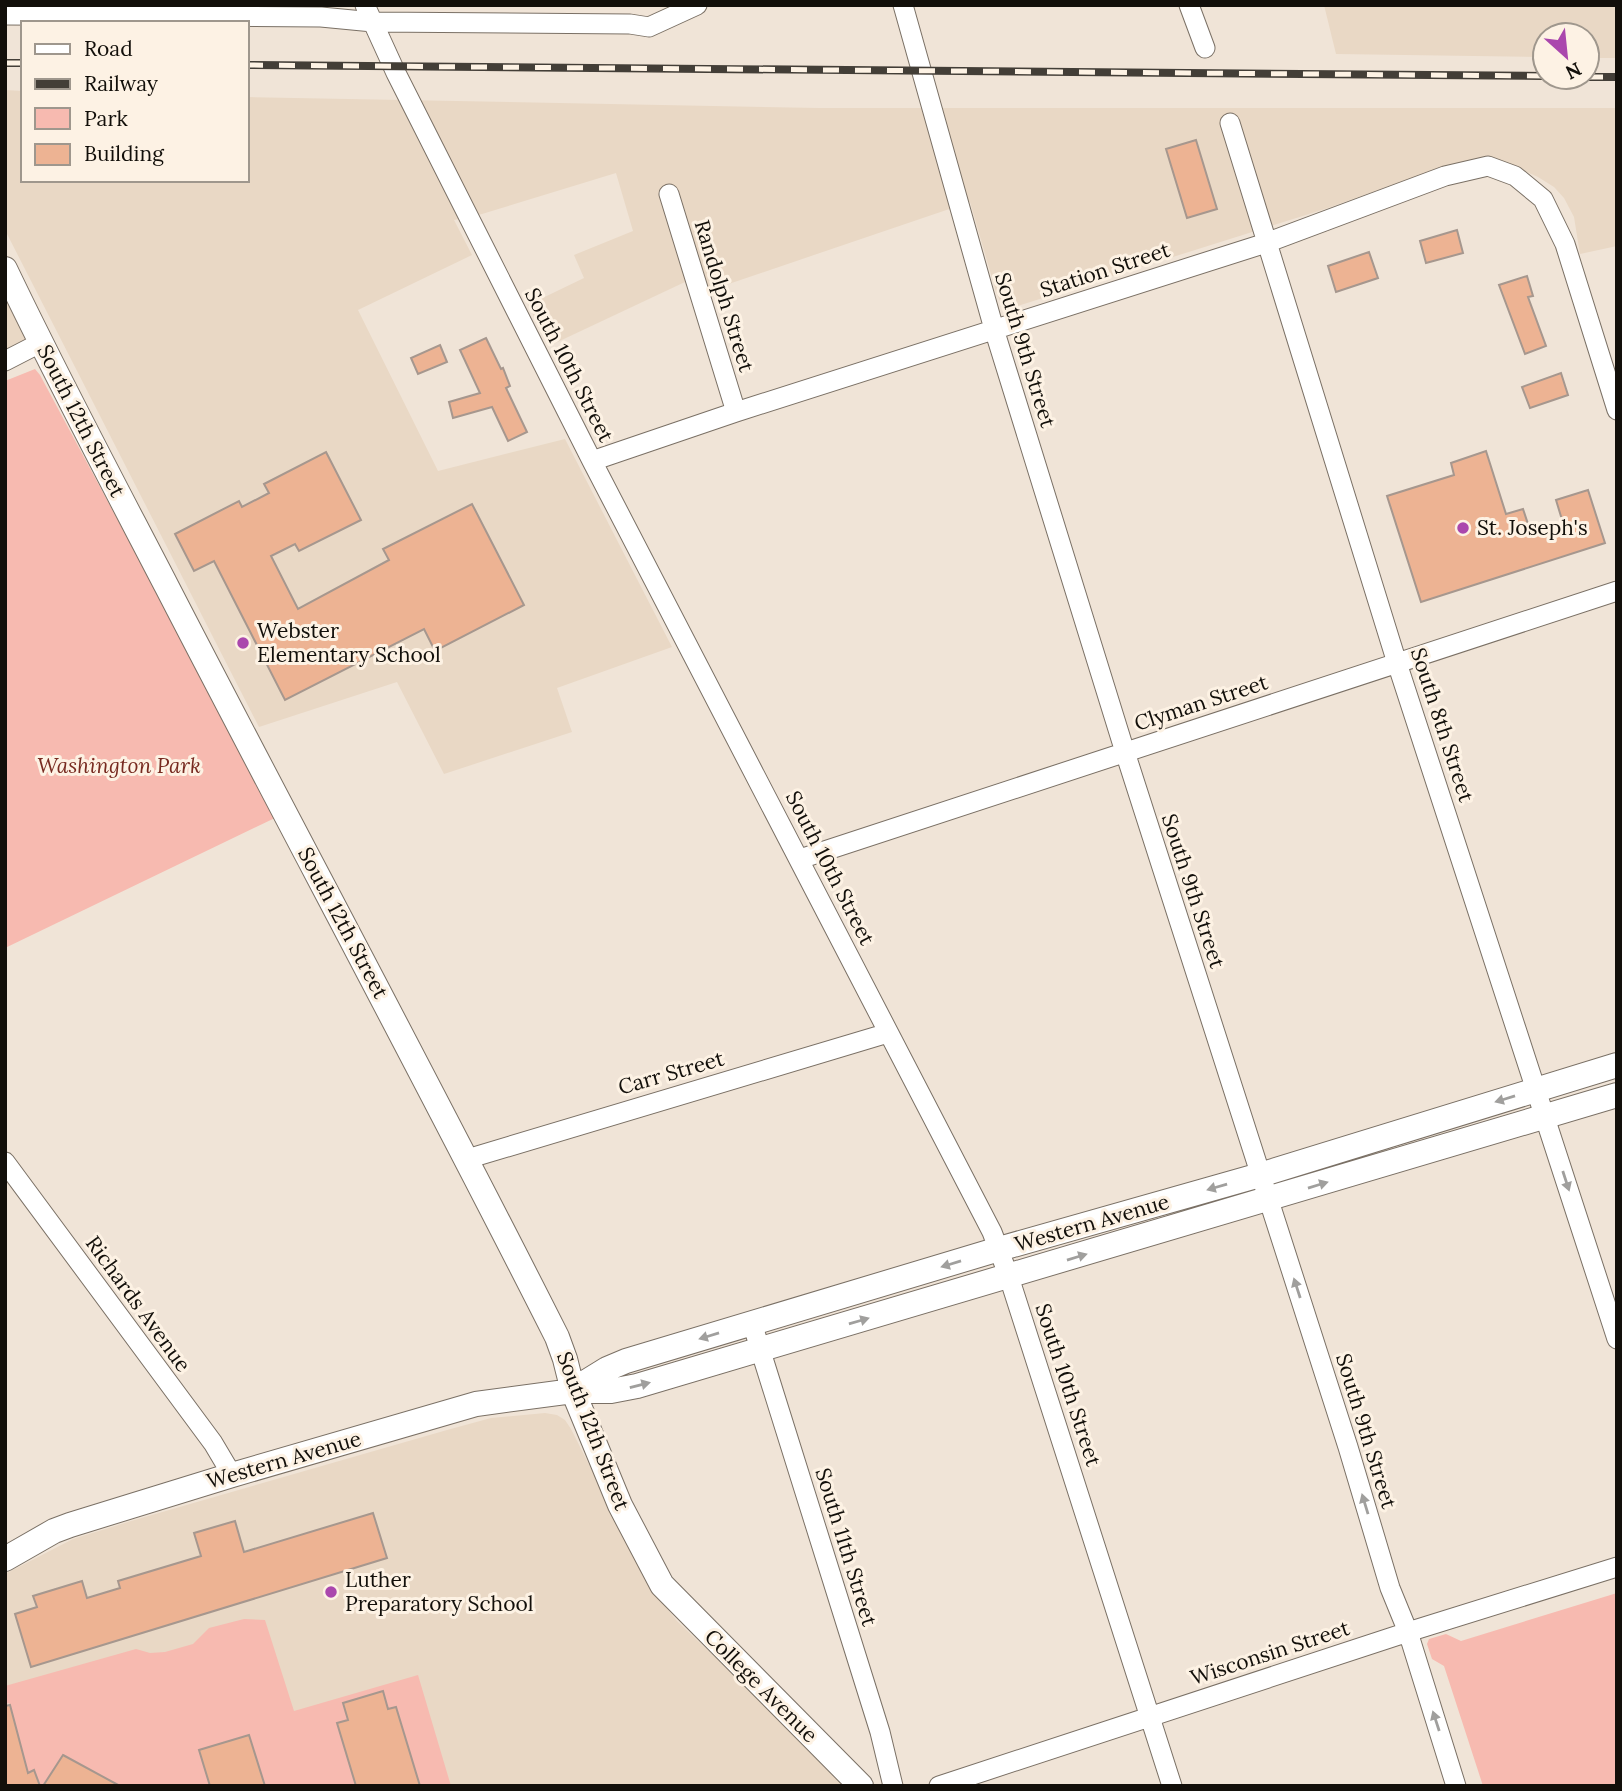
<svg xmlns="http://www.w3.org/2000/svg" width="1622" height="1791" viewBox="0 0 1622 1791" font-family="Lora,serif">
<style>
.built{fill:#e9d8c5}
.green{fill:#f7bab0}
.building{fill:#edb393;stroke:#a6978e;stroke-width:2}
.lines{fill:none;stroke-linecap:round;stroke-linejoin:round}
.minor-casing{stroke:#7a7065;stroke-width:21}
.tertiary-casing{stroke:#7a7065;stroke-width:26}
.minor{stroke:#fff;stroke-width:19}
.tertiary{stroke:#fff;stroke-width:24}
.rail-casing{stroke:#433e37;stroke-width:8}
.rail{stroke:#fdf2e4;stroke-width:5;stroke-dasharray:16;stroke-linecap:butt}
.oneway{fill:#a09f9d}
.poi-dot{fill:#aa47ad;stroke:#fdf2e4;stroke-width:2.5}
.labels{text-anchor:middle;stroke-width:6;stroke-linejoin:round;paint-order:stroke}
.street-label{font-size:21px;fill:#120f0a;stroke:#fdf2e4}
.poi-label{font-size:21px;fill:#120f0a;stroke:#fdf2e4;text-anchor:start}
.park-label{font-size:21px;font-style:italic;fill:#772a20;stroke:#fdf2e4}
</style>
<rect width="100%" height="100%" fill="#f0e4d7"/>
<path class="built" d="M 1324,5 L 1617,5 L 1617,58 L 1587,58 L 1587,35 L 1545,35 L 1545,57 L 1336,54 Z
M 5,90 L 23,91 L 23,180 L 247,180 L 247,97 L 819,108 L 1617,108 L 1617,246 L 1580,254 L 1574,217 L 1564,198 L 1554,187 L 1538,177 L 1520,169 L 1446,169 L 1406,180 L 1325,209 L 1008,309 L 1001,303 L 996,292 L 970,202 L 708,291 L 702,274 L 549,346 L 528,305 L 584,278 L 574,255 L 633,231 L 616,173 L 482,214 L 454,220 L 472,255 L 358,310 L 438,471 L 565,439 L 672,647 L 557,688 L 572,732 L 444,774 L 397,682 L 259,727 L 5,230 Z
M 5,284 L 26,326 L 26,344 L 5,356 Z
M 545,1413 L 557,1415 L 565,1420 L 571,1429 L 629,1544 L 665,1606 L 677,1621 L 850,1786 L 5,1786 L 5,1574 L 73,1539 L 131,1521 L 447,1430 L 491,1418 Z"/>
<path class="green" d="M 35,369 L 40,375 L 277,817 L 5,948 L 5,381 Z
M 1617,1593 L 1617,1786 L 1483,1786 L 1444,1666 L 1432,1659 L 1427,1644 L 1429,1639 L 1446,1634 L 1461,1641 Z
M 244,1619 L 265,1620 L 294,1711 L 418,1675 L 451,1786 L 420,1786 L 396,1707 L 337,1723 L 356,1786 L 265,1786 L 249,1735 L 199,1750 L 210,1786 L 112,1786 L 114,1783 L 63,1756 L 43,1786 L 40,1786 L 34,1771 L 28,1773 L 9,1703 L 5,1704 L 5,1686 L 136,1649 L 150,1653 L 165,1652 L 193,1644 L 209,1628 Z"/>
<path class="building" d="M 1196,140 L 1217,209 L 1187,218 L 1166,149 Z
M 1457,230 L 1463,253 L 1426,263 L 1420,241 Z
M 1369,252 L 1378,278 L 1336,292 L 1328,266 Z
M 1527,276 L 1533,296 L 1528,297 L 1546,346 L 1525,354 L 1499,285 Z
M 486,338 L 501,369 L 503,368 L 510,386 L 506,388 L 527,432 L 508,441 L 492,407 L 453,418 L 449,402 L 480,393 L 460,350 Z
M 440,345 L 447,362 L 418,374 L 411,358 Z
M 1561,373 L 1568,395 L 1530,408 L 1522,387 Z
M 1486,451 L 1506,514 L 1523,509 L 1531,533 L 1563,523 L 1556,500 L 1588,490 L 1605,543 L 1421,602 L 1387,496 L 1454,475 L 1451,463 Z
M 326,452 L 361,520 L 299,551 L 295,544 L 271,556 L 298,609 L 389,560 L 383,549 L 472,504 L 524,605 L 435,651 L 424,629 L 285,700 L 214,561 L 194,571 L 175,534 L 239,501 L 242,507 L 269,493 L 264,484 Z
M 373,1513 L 387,1558 L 31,1667 L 15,1614 L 37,1607 L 33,1596 L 82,1581 L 87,1598 L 120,1588 L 118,1581 L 201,1556 L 194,1533 L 235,1521 L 244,1552 Z
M 383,1691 L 388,1709 L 396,1707 L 420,1786 L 356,1786 L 337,1723 L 348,1720 L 343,1703 Z
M 10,1705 L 28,1773 L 34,1770 L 40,1786 L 5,1786 L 5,1706 Z
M 249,1735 L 265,1786 L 210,1786 L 199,1750 Z
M 63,1755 L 120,1786 L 43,1786 Z"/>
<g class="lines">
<g class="minor-casing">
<path id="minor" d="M 365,5 L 396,73 L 592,461 L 992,1232 L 1009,1277 L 1172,1786
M 903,5 L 994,329 L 1125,752 L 1348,1447 L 1390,1588 L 1408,1632 L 1456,1786
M 1189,5 L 1205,48
M 5,15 L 321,17 L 373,22 L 630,24 L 649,27 L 697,5
M 1230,123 L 1397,663 L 1617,1339
M 669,194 L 736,412
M 5,361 L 40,343
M 592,461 L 736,412 L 1266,243 L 1445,176 L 1488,166 L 1515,176 L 1543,199 L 1565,244 L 1617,410
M 800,859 L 1617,591
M 467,1159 L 888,1033
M 5,1162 L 213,1443 L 232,1475
M 752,1323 L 880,1732 L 893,1786
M 939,1786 L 1408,1632 L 1617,1567"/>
</g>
<g class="tertiary-casing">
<path id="tertiary" d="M 5,269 C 56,376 112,481 167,587 C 296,837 430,1085 557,1337 L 565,1359 L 573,1391 L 620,1505 L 662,1585 L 861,1786
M 573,1390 L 607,1369 L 626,1361 L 999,1249 L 1260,1175 L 1617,1065
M 5,1559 L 54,1531 L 70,1525 L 232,1475 L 476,1404 L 573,1391 L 611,1391 L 637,1386 L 1617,1095"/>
</g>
<use href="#minor" class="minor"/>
<use href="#tertiary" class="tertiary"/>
<g class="rail-casing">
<path id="rail" d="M 5,63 L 23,63
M 247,65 L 1545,76
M 1587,77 L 1617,77"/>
</g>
<use href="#rail" class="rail"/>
</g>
<defs><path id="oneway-solid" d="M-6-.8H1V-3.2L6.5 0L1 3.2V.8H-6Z" transform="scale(1.75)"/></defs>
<g class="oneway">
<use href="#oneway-solid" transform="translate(1505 1099) rotate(163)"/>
<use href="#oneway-solid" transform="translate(1566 1181) rotate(72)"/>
<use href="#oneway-solid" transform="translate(1318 1185) rotate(-17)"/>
<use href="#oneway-solid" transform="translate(1217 1187) rotate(164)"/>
<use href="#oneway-solid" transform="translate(1077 1257) rotate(-17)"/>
<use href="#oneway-solid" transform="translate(951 1264) rotate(163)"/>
<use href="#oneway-solid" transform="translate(1297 1288) rotate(-108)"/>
<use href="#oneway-solid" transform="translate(859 1321) rotate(-16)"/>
<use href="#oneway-solid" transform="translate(709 1336) rotate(163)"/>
<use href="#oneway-solid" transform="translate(640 1385) rotate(-14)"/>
<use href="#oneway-solid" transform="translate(1365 1504) rotate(-107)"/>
<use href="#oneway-solid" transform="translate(1436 1721) rotate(-108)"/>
</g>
<g class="poi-dot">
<circle cx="1463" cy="528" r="7"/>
<circle cx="243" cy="643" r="7"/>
<circle cx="331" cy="1592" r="7"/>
</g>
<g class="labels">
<g class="street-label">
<text transform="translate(1105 270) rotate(-18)" y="7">Station Street</text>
<text transform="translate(724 296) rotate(73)" y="7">Randolph Street</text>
<text transform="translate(1025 350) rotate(73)" y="7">South 9th Street</text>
<text transform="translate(569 365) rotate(63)" y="7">South 10th Street</text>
<text transform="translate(81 421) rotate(63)" y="7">South 12th Street</text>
<text transform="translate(1201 703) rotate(-18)" y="7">Clyman Street</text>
<text transform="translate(1442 725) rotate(72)" y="7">South 8th Street</text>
<text transform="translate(830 868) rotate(63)" y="7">South 10th Street</text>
<text transform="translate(1193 891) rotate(72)" y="7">South 9th Street</text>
<text transform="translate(343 923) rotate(62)" y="7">South 12th Street</text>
<text transform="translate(671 1073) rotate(-16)" y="7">Carr Street</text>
<text transform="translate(1092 1223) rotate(-16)" y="7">Western Avenue</text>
<text transform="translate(138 1304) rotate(54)" y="7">Richards Avenue</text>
<text transform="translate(1068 1385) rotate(72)" y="7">South 10th Street</text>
<text transform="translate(593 1431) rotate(69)" y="7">South 12th Street</text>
<text transform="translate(1366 1431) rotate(73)" y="7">South 9th Street</text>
<text transform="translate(284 1460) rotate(-16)" y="7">Western Avenue</text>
<text transform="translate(846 1547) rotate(73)" y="7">South 11th Street</text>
<text transform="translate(1270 1653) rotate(-18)" y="7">Wisconsin Street</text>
<text transform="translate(761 1686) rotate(45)" y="7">College Avenue</text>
</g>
<g class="poi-label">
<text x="1477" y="535">St. Joseph's</text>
<text x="257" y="638">Webster<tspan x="257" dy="24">Elementary School</tspan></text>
<text x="345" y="1587">Luther<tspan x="345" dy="24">Preparatory School</tspan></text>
</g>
<g class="park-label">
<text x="119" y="773">Washington Park</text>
</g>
</g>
<rect width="1622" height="1791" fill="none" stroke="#120f0a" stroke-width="14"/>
<rect x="21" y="21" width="228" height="161" fill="#fdf2e4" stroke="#9f978d" stroke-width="2"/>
<rect x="35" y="44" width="35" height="10" fill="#ffffff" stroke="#9f978d" stroke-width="2"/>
<text x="84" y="56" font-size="21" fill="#120f0a">Road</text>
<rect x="35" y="79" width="35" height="10" fill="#433e37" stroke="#9f978d" stroke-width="2"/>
<text x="84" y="91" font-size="21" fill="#120f0a">Railway</text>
<rect x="35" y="108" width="35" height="21" fill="#f7bab0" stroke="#9f978d" stroke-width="2"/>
<text x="84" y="126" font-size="21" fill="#120f0a">Park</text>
<rect x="35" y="144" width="35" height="21" fill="#edb393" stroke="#9f978d" stroke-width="2"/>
<text x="84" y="161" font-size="21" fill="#120f0a">Building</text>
<g transform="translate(1566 56) rotate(153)"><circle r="33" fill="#fdf2e4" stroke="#9f978d" stroke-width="2"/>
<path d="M0-5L12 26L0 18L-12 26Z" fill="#aa47ad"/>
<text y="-10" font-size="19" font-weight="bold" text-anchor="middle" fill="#120f0a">N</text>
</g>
</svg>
